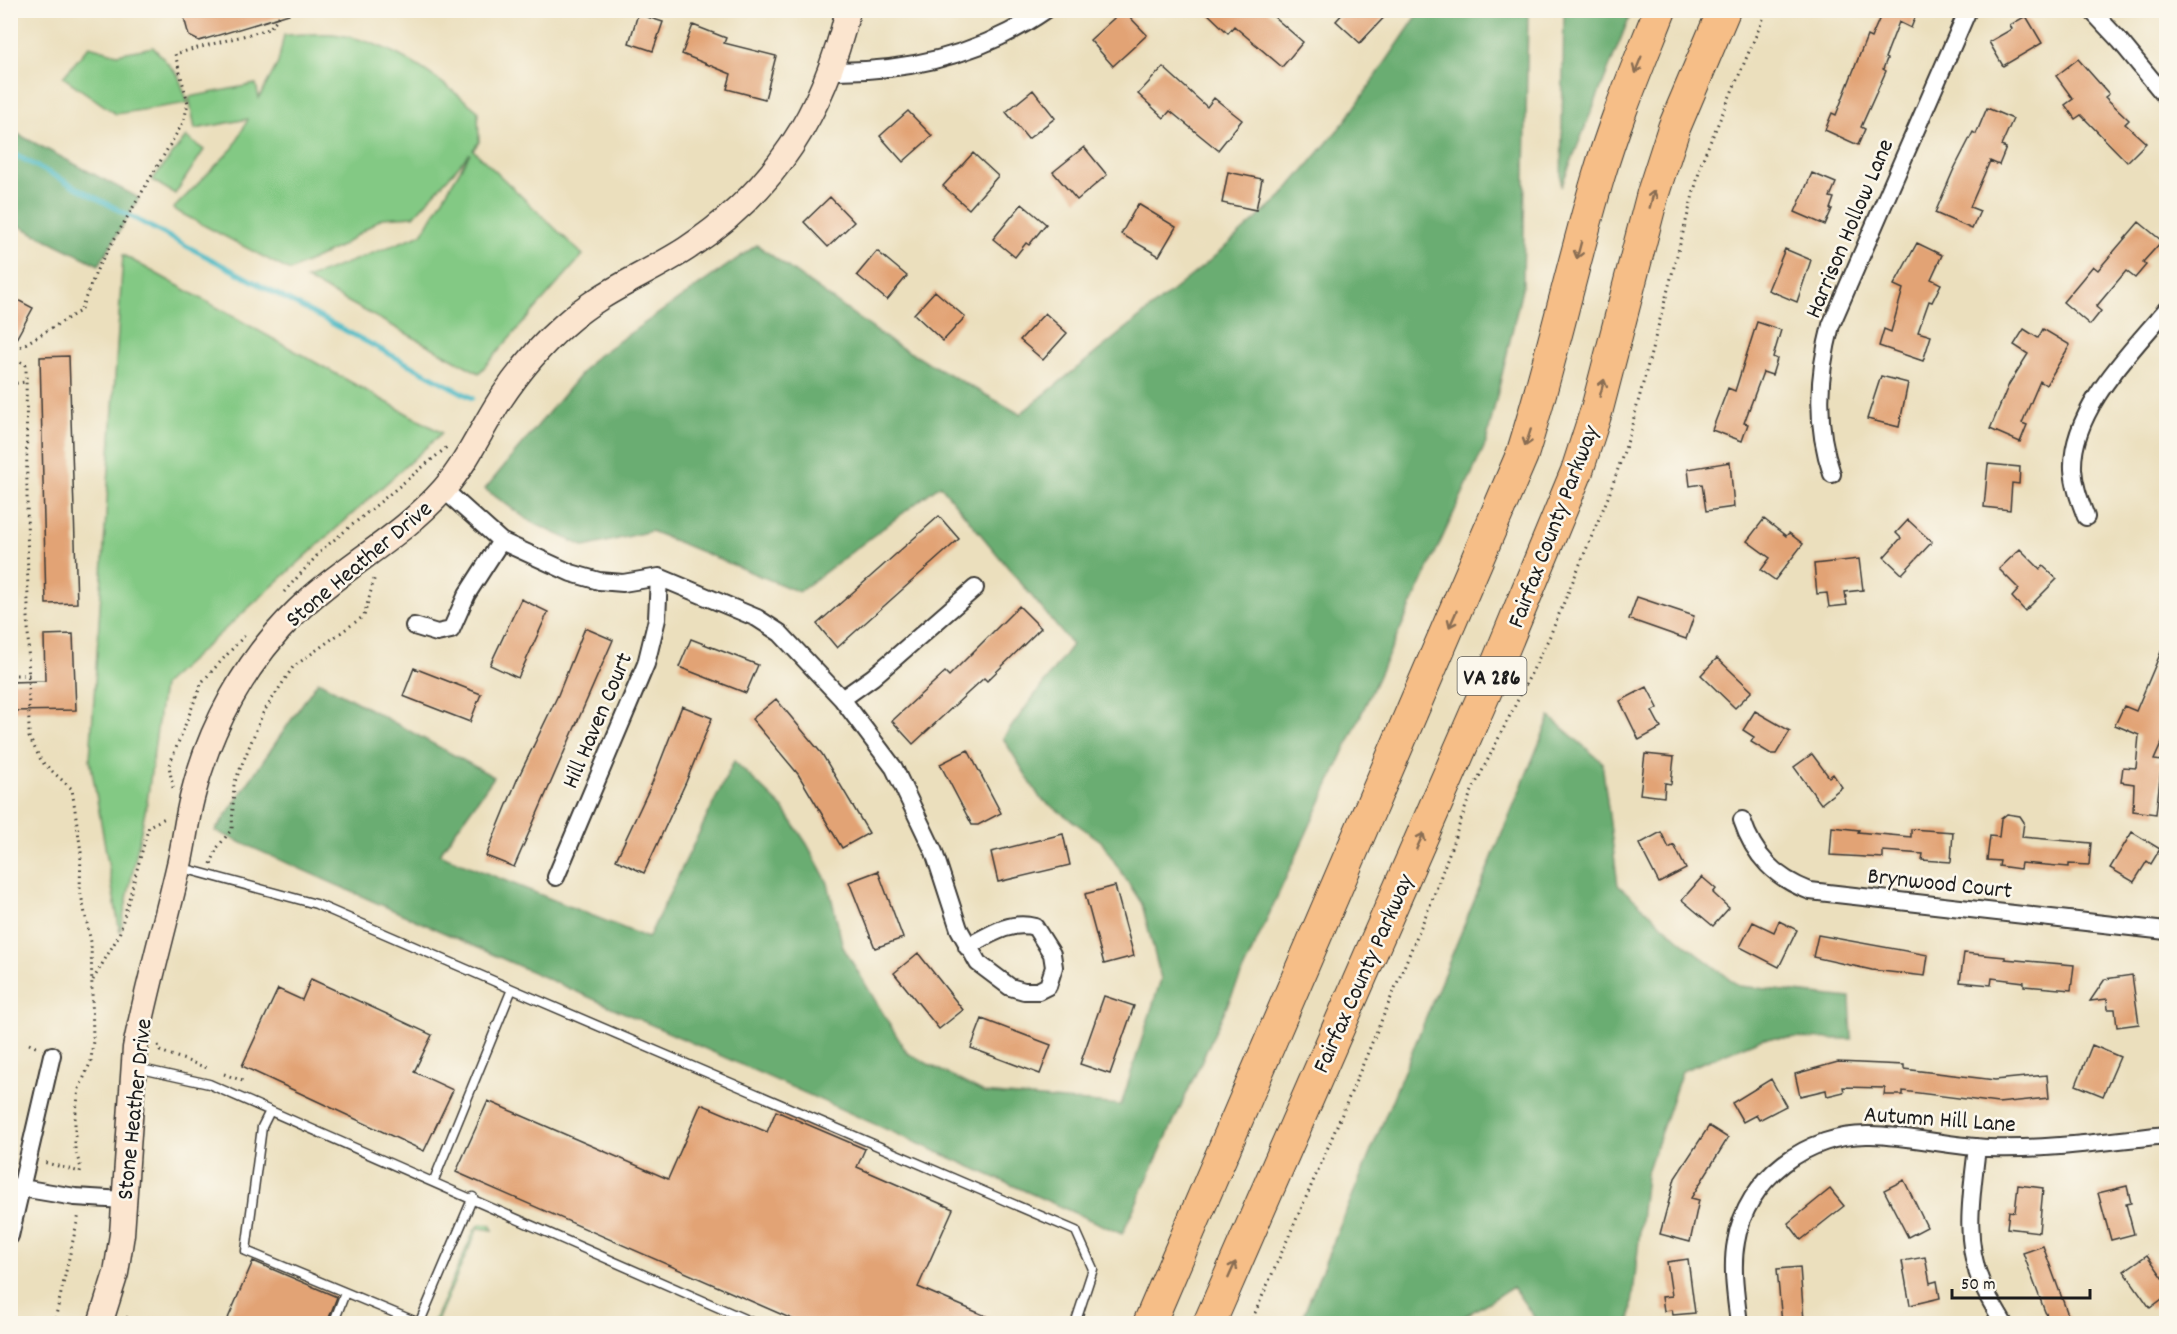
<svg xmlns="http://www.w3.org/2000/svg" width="2177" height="1334" viewBox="0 0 2177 1334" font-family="Dekko,sans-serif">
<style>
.green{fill:#83c984;stroke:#507250;stroke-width:1.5}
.forest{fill:#6aad72;stroke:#436447;stroke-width:1.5}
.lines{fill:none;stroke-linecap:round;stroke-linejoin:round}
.stream{stroke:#4ab8c3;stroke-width:5}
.building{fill:#e2a374}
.lane-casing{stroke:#3b3934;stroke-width:11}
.street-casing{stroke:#3b3934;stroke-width:20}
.secondary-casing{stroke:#3b3934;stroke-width:27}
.highway-casing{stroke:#3b3934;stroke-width:34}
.path{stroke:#3b3934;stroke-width:3;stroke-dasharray:1.5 4.5;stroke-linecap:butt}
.lane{stroke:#fff;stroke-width:8}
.street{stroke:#fff;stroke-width:16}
.secondary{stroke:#fbe5cf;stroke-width:24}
.highway{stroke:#f6be87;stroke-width:32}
.oneway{stroke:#896d52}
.labels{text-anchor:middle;stroke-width:5;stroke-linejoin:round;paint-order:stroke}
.shield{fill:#fbf7ec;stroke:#5f5e5a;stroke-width:1.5}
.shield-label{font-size:22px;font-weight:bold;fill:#1c1c1c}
.street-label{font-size:24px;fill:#1c1c1c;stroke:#fbf7ec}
</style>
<rect width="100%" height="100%" fill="#fbf7ec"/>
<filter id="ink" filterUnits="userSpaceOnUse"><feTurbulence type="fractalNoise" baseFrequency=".0167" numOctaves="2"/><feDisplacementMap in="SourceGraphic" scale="12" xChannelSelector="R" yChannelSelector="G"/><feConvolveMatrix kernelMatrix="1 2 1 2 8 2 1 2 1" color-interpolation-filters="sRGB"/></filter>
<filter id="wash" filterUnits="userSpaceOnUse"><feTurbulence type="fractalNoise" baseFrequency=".008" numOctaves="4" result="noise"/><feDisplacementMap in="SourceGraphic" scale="24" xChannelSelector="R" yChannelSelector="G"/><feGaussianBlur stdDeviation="1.35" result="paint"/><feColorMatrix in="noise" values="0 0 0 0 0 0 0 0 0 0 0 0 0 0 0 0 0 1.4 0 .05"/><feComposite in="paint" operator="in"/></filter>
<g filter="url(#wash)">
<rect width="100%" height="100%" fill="#ebdfbd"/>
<path class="green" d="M 284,35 C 302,35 323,32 340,35 C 394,44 437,77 478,111 L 479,142 L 473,150 L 583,255 L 479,373 L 306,279 L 422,234 L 470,153 L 414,216 L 382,218 L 341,246 L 290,271 L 173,209 L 233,148 L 248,119 L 195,129 L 189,97 L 256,84 L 259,98 L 278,63 Z
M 89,46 L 117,54 L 153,47 L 178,75 L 188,103 L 116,114 L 63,77 Z
M 186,137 L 204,150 L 175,194 L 152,180 Z
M 123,255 L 442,433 L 163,685 L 147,802 L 120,933 L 90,759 Z
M 481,1224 L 490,1225 L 493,1230 L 478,1228 L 436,1323 L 433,1323 L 475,1229 Z"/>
<path class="forest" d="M 1421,10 L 1528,11 L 1523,285 L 1486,443 L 1122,1234 L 215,831 L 318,681 L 494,777 L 439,854 L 648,938 L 734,761 L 783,808 L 807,844 L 828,883 L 843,947 L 907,1053 L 984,1093 L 1121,1105 L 1161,979 L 1142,904 L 1101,841 L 1040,798 L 1003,738 L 1072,645 L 940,485 L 799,592 L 651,531 L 585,547 L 531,522 L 485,489 L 593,359 L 757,245 L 893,343 L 1020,414 L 1207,263 L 1282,196 L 1347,119 Z
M 1564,11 L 1632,11 L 1561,187 Z
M 10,130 L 139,198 L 99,265 L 11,222 Z
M 1550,717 L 1602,762 L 1618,885 L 1680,940 L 1739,986 L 1850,998 L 1852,1039 L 1763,1038 L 1682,1071 L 1646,1175 L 1630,1323 L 1538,1323 L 1513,1287 L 1454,1323 L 1300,1323 Z"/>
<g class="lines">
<path class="stream" d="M 10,152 L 472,398"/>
</g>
<g id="blocks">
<path class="building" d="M 182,10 L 289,10 L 289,14 L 199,41 L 189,36 Z
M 1123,10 L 1147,35 L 1113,66 L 1090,40 Z
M 1204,10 L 1266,10 L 1303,42 L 1282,67 L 1234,26 L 1228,33 Z
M 1346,10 L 1391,10 L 1360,43 L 1336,21 Z
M 1872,10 L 1918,10 L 1911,28 L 1899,22 L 1885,58 L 1887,59 L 1883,69 L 1886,71 L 1861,127 L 1865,129 L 1858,145 L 1825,130 L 1832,113 L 1836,115 L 1867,36 L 1871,38 L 1881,15 Z
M 638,14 L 663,22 L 653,51 L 629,43 Z
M 2026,16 L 2042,43 L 2003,66 L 1989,42 L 2012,29 L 2010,25 Z
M 693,25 L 726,38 L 724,43 L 776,56 L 765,99 L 727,89 L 731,74 L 682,54 Z
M 2078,59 L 2109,94 L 2105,97 L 2129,120 L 2125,124 L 2146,143 L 2127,162 L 2081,115 L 2075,119 L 2065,105 L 2073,99 L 2056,76 Z
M 1163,67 L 1207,107 L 1214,98 L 1242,120 L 1218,150 L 1170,111 L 1164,118 L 1138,94 Z
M 1033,90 L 1055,118 L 1028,139 L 1006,112 Z
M 1987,108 L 2013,119 L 2001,146 L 2006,148 L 1999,165 L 1990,161 L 1970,207 L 1980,211 L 1972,229 L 1935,213 L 1953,171 L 1973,132 L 1976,134 Z
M 908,111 L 932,136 L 903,162 L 880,136 Z
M 1084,147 L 1107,175 L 1077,200 L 1053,172 Z
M 973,153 L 998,176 L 969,209 L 943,186 Z
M 1228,172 L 1262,179 L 1256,210 L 1222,203 Z
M 1812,173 L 1836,183 L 1830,197 L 1834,198 L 1830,209 L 1832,209 L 1825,225 L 1795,212 Z
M 830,197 L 854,222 L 828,247 L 804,222 Z
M 1022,204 L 1046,224 L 1029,245 L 1026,243 L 1015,257 L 993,239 Z
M 1138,204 L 1176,227 L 1159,256 L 1121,234 Z
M 2139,222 L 2162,241 L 2143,262 L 2146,265 L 2135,278 L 2126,271 L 2096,307 L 2101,311 L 2090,325 L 2063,302 L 2093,266 L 2098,270 Z
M 1917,243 L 1942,255 L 1931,279 L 1941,284 L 1932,302 L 1929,301 L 1918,332 L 1931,336 L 1923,361 L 1879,346 L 1884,329 L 1891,332 L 1903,289 L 1894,285 Z
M 1785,249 L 1811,260 L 1797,302 L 1768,290 Z
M 877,251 L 907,276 L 887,300 L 857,275 Z
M 935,291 L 965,317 L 943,341 L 914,314 Z
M 10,296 L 33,308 L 10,350 Z
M 1045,313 L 1067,333 L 1043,360 L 1020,340 Z
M 1757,322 L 1781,330 L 1773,357 L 1777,359 L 1772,375 L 1763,372 L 1744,423 L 1748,424 L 1742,441 L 1712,430 L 1728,388 L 1735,391 Z
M 2024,329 L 2038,338 L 2043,329 L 2070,345 L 2046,385 L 2040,381 L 2022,423 L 2027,425 L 2020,442 L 1990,429 L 2009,384 L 2028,354 L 2014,345 Z
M 69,356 L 77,603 L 46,604 L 40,357 Z
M 1881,376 L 1908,383 L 1899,427 L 1867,419 Z
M 1730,462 L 1734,507 L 1706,511 L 1702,484 L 1690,486 L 1688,469 Z
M 1988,464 L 2020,467 L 2019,484 L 2012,483 L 2010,510 L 1984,507 Z
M 939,516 L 959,539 L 837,648 L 817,624 Z
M 1764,519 L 1786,536 L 1789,533 L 1803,544 L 1775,580 L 1761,570 L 1770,558 L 1747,541 Z
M 1908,520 L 1932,542 L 1902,574 L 1884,557 L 1901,538 L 1896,533 Z
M 2020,549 L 2040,569 L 2043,566 L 2057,579 L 2025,611 L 2012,597 L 2019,589 L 1999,569 Z
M 1859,559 L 1863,590 L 1845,592 L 1847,605 L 1829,607 L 1827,593 L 1817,594 L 1814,564 Z
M 1637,597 L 1694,616 L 1686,639 L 1629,619 Z
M 521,599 L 548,612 L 518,678 L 490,665 Z
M 1019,606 L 1041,628 L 987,681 L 984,678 L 913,744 L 892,721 L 945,672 L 949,676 Z
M 585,628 L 613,640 L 514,867 L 486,856 L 517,780 L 558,695 Z
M 73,634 L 76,710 L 10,711 L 10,682 L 45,681 L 44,635 Z
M 691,639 L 758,665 L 746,693 L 679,667 Z
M 2166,640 L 2166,733 L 2154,760 L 2162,761 L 2156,814 L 2133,811 L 2134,784 L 2121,782 L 2123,767 L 2136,768 L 2139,735 L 2115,725 L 2124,706 L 2136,711 Z
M 1717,658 L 1752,691 L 1735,708 L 1701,675 Z
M 414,668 L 481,694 L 470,722 L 403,696 Z
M 1647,687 L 1658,708 L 1652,711 L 1661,728 L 1639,740 L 1620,701 Z
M 776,699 L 822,754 L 869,833 L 842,848 L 798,774 L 752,719 Z
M 682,706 L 712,718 L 686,782 L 644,873 L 616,860 L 652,783 Z
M 1755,711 L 1790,731 L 1776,754 L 1771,754 L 1751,742 L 1754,737 L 1743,730 Z
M 968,750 L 1001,813 L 978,825 L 972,825 L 940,764 Z
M 1645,754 L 1674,757 L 1671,784 L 1665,783 L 1664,797 L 1640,794 Z
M 1812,754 L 1829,777 L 1833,774 L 1842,787 L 1821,804 L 1794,767 Z
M 2007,814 L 2020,816 L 2024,822 L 2022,837 L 2091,843 L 2089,865 L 2069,864 L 2069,867 L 2021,863 L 2020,869 L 1999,866 L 2000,861 L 1987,860 L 1990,836 L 1999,837 L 2001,819 Z
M 1832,827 L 1859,830 L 1858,832 L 1911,837 L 1911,829 L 1953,832 L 1951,862 L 1922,860 L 1923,854 L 1883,851 L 1883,858 L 1830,855 Z
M 1661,832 L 1669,848 L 1674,845 L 1686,869 L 1659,883 L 1639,844 Z
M 2132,832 L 2160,849 L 2151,864 L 2147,861 L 2134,882 L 2110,868 Z
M 1063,834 L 1070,865 L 998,882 L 991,852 Z
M 878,871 L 903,938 L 875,948 L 849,882 Z
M 1702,877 L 1716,889 L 1713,893 L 1729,908 L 1713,926 L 1682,900 Z
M 1115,886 L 1134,956 L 1104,964 L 1085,894 Z
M 1779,921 L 1797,930 L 1779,967 L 1740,947 L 1753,922 L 1774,932 Z
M 1818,935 L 1928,955 L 1925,976 L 1872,970 L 1813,957 Z
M 918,953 L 963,1010 L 939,1029 L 894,973 Z
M 1964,953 L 2005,957 L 2005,959 L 2074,965 L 2071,990 L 2024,986 L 2024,982 L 1992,978 L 1991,985 L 1960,982 Z
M 2132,975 L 2139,1024 L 2117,1027 L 2115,1009 L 2108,1009 L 2107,999 L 2090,1001 L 2105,979 Z
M 311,979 L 432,1035 L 414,1072 L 453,1090 L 424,1151 L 242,1066 L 278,989 L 302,1000 Z
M 1104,996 L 1134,1006 L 1110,1074 L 1080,1064 Z
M 982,1019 L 1051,1045 L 1040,1074 L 971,1048 Z
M 2092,1045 L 2120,1057 L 2103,1096 L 2076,1085 Z
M 1838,1062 L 1904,1065 L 1904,1069 L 1995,1080 L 2047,1075 L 2049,1098 L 1998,1103 L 1903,1091 L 1903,1095 L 1884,1095 L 1885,1088 L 1843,1087 L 1844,1092 L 1827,1096 L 1826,1090 L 1800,1096 L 1795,1074 Z
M 1771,1079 L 1786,1106 L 1759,1120 L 1756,1115 L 1743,1122 L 1732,1103 Z
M 488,1101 L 668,1179 L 701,1104 L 767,1132 L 776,1111 L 865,1149 L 857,1167 L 953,1209 L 918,1287 L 1002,1323 L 801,1323 L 456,1172 Z
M 1709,1126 L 1728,1138 L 1691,1198 L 1699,1200 L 1690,1242 L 1660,1234 L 1675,1178 Z
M 1904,1180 L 1927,1227 L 1908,1237 L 1884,1190 Z
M 2018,1185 L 2043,1188 L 2039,1232 L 2007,1228 L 2009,1211 L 2015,1212 Z
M 2127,1186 L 2131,1203 L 2126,1204 L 2134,1234 L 2111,1240 L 2098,1193 Z
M 1830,1189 L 1844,1206 L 1801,1240 L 1788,1223 Z
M 2043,1246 L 2071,1323 L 2052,1323 L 2045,1312 L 2023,1253 Z
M 2147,1255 L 2166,1282 L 2166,1296 L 2150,1308 L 2124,1271 Z
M 1925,1257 L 1930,1283 L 1937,1281 L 1940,1298 L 1910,1305 L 1902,1261 Z
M 1688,1259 L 1695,1313 L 1673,1315 L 1672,1310 L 1664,1311 L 1662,1297 L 1672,1296 L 1667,1262 Z
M 253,1261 L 337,1297 L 327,1323 L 226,1323 Z
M 1800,1267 L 1804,1321 L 1782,1323 L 1777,1269 Z"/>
</g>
</g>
<g filter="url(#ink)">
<use href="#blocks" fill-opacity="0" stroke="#3b3934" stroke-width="1.5"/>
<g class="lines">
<g class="lane-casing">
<path id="lane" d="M 179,867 L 316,904 L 512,989 L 434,1180
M 512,989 L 1076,1231 L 1093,1269 L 1075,1324
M 137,1068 L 209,1084 L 756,1324
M 270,1111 L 262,1127 L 246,1251 L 419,1323
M 333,1324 L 345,1293
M 419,1324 L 473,1197"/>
</g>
<g class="street-casing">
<path id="street" d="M 2091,10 L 2120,41 L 2166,97
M 830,71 C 908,72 981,55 1046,10
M 1832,474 C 1815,424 1818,375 1831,325 L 1968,10
M 443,489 L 501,541 L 571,573 L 599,581 L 623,583 L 659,577 L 757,618 L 780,633 L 842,699 L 894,768 L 934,852 L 959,929 L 978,963 L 1010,987 L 1024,991 L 1038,991 L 1048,986 L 1054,967 L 1052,954 L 1035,927 C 1010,920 989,935 967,947
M 2086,517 C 2080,501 2074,486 2073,469 C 2071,410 2131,352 2166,310
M 414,626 L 437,633 L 451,630 L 467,594 L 501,541
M 842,699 L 873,677 L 975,588
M 1742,820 C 1754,856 1775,878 1810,891 L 2166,931
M 556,877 L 646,664 L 657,619 L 659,577
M 1977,1147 C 1972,1193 1963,1238 1981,1282 C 1987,1296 1996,1310 2004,1324
M 10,1186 L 75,1197 L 124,1200
M 10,1236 L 52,1055
M 1739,1324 C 1736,1297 1731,1268 1736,1242 C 1746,1178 1808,1133 1871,1135 C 1910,1136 1949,1146 1989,1148 C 2048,1150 2108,1141 2166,1135"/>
</g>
<g class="secondary-casing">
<path id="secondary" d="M 100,1324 L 116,1273 L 122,1234 L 135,1048 C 147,988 164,929 178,869 C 184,846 186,821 192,798 C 209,728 246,661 297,611 C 343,566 401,538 444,489 C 467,462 481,430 500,400 C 518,373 539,347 564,325 C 603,290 644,276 686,249 C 775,191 824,112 848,10"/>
</g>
<g class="highway-casing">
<path id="highway" d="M 1149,1324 L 1522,455 C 1551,363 1571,269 1598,178 C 1615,120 1638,66 1660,10
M 1209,1324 L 1493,674 L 1577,471 L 1597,409 L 1653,193 L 1674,128 L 1724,10"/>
</g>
<path class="path" d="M 10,353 L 80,311 L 99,265 L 184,121 L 188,103 L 175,54 L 269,29 L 284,10
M 10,356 L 26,365 L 29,737 L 42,762 L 72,789 L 81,852 L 80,890 L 91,942 L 93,1040 L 91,1061 L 79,1089 L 75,1119 L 75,1150 L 81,1168 L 80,1172 L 43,1162
M 10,384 L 26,382
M 284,592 L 323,549 L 447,447
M 10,675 L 30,675
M 173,788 L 169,766 L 202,682 L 245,635
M 211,864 L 217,848 L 232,829 L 234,784 L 263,713 L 293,667 L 364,616 L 375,576
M 93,980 L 119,935 L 149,826 L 167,817
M 29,1044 L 38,1048
M 158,1045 L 160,1051 L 210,1069
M 224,1074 L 243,1081
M 126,1317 L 137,1324
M 54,1324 L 79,1214
M 1250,1324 L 1323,1159 L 1433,898 L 1470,795 L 1549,638 L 1609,495 L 1628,440 L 1702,161 L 1767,10"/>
<use href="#lane" class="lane"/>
<use href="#street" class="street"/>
<use href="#secondary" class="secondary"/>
<use href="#highway" class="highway"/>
</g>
<defs><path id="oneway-shaft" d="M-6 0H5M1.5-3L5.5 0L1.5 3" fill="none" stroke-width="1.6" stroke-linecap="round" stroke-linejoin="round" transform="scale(1.5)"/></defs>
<g class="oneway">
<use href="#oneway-shaft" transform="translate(1638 65) rotate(112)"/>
<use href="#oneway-shaft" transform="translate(1652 199) rotate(-75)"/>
<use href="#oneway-shaft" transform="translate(1579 250) rotate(105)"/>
<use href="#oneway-shaft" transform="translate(1602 388) rotate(-75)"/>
<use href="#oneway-shaft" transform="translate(1528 438) rotate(108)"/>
<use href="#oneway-shaft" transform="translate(1453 619) rotate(114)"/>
<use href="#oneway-shaft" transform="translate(1420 841) rotate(-66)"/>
<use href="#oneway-shaft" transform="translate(1232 1270) rotate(-66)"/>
</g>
</g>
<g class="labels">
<rect class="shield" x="1457.5" y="657" width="69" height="38" rx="4.5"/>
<g class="shield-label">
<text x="1492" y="684">VA 286</text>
</g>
<g class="street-label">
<text transform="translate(1848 228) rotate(-67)" y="8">Harrison Hollow Lane</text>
<text transform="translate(1552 526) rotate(-69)" y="8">Fairfax County Parkway</text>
<text transform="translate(358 563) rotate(-40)" y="8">Stone Heather Drive</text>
<text transform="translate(596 720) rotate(-67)" y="8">Hill Haven Court</text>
<text transform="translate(1940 882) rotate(6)" y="8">Brynwood Court</text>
<text transform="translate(1362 973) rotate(-66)" y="8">Fairfax County Parkway</text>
<text transform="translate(133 1109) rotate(-84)" y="8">Stone Heather Drive</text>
<text transform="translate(1940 1118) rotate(4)" y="8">Autumn Hill Lane</text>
</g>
</g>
<rect width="2177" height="1334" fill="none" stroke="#fbf7ec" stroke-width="36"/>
<path d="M1952 1289v9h138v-9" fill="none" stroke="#1c1c1c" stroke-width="3"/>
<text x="1961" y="1289" font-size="18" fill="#1c1c1c" stroke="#fbf7ec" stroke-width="4.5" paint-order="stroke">50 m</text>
</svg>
